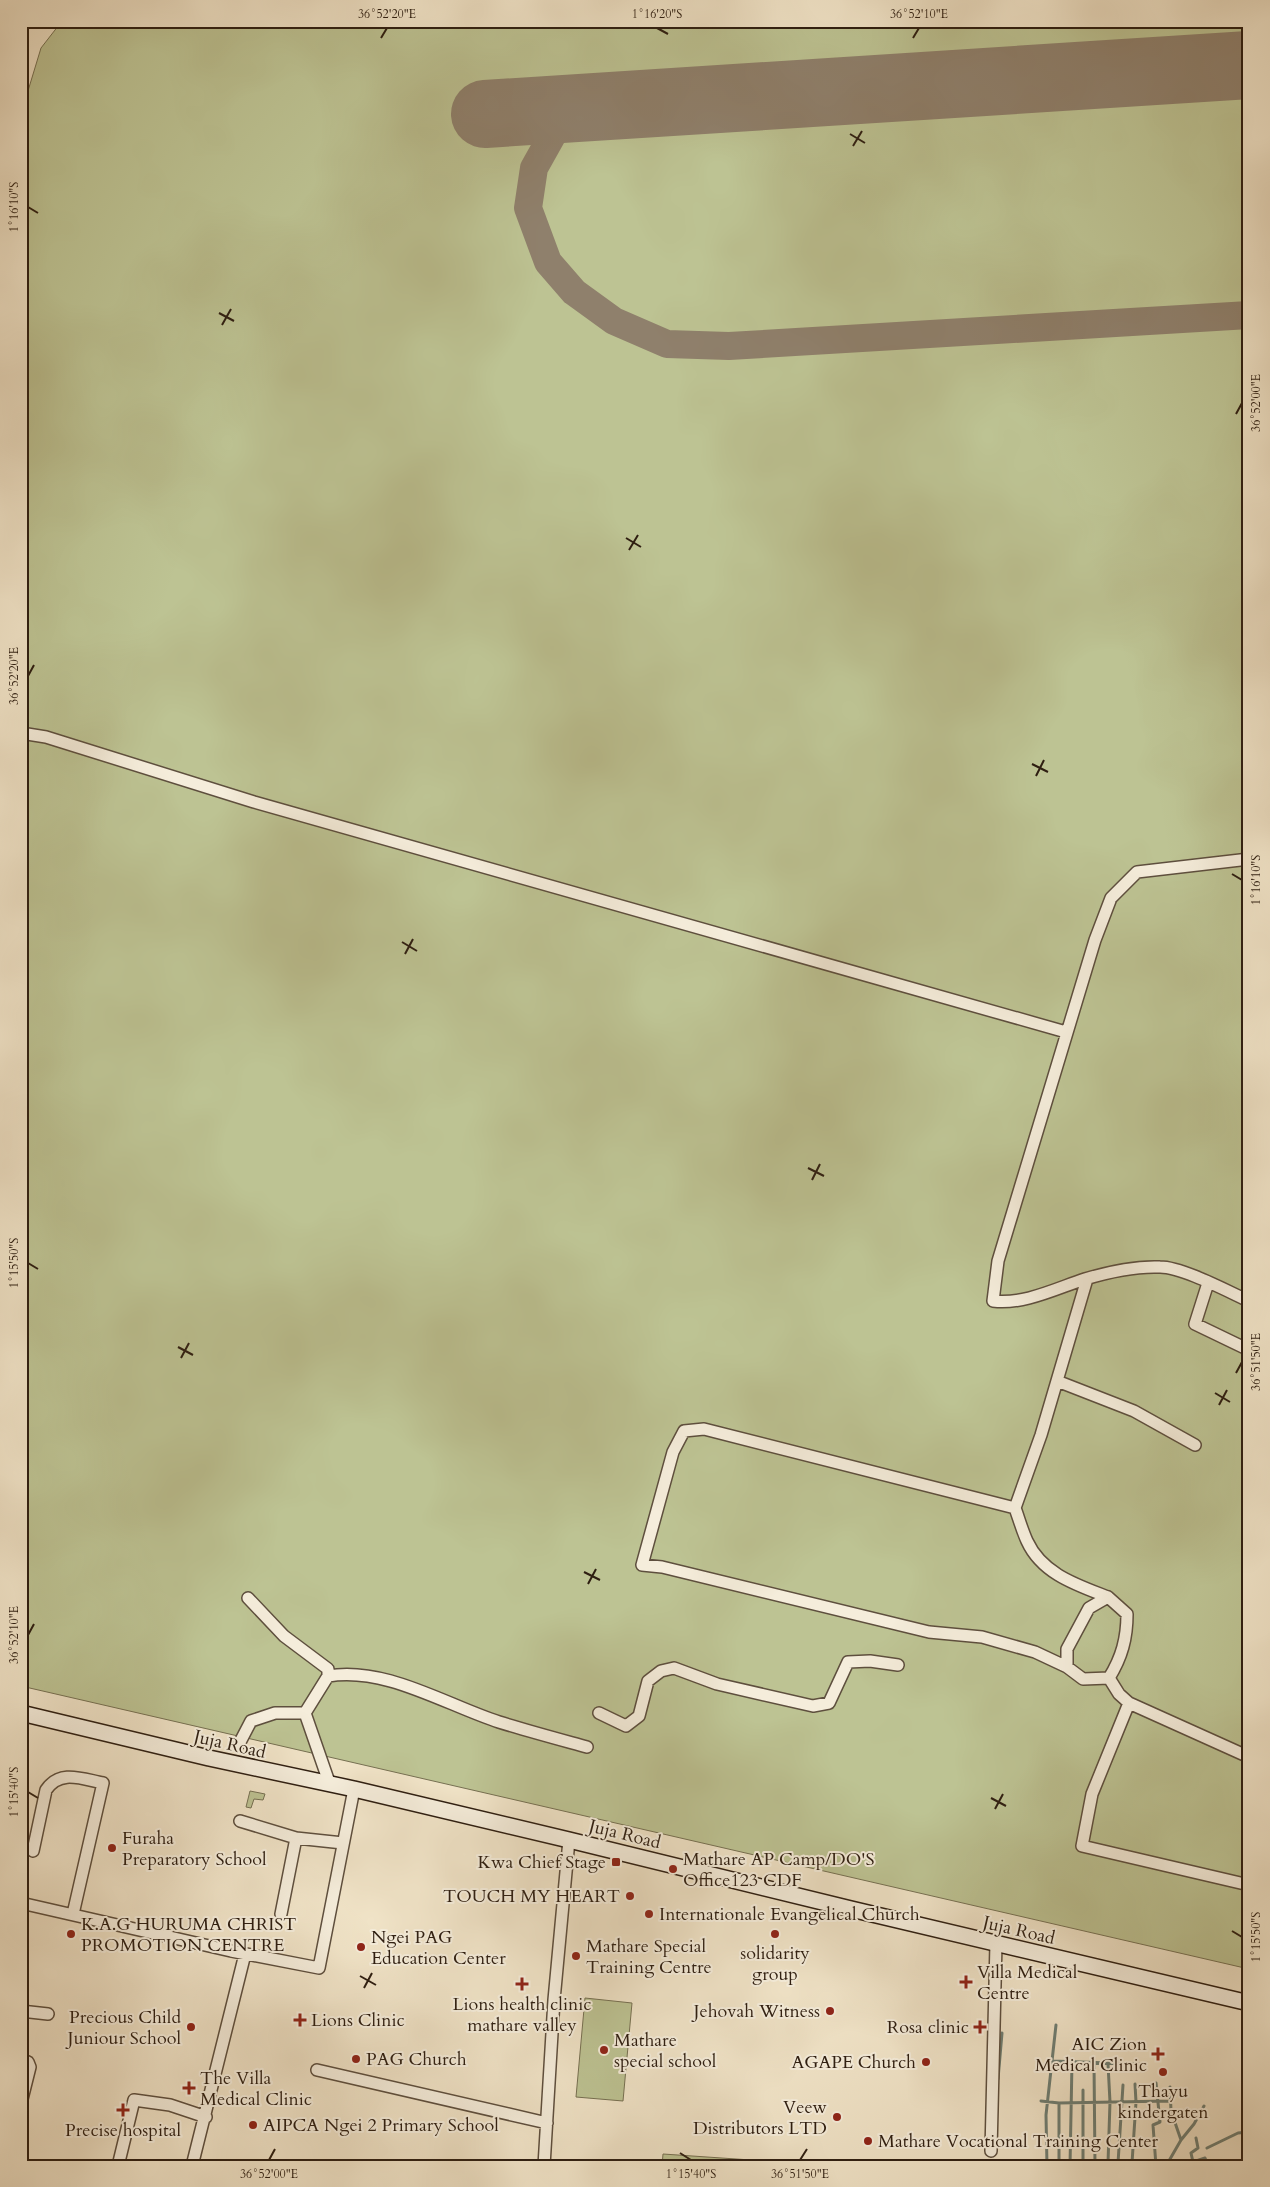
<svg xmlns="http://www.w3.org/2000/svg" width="1270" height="2187" viewBox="0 0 1270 2187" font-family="Cardo,serif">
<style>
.green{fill:#bdc393;stroke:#767052}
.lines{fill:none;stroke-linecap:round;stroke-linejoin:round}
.stream{stroke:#6f7e73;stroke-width:3}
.taxiway{stroke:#8f806c;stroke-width:28}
.runway{stroke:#8f806c;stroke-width:68}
.minor-casing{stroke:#5e4f3e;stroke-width:14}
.secondary-casing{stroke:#2e1e11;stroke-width:18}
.minor{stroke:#f5eddb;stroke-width:11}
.secondary{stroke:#f5eddb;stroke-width:15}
.ticks{fill:none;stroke:#2e1e11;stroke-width:2}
.poi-dot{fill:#8f2418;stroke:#f5eddb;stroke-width:2}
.labels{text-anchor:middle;stroke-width:4;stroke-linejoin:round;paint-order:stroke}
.street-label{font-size:18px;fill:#2e1e11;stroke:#f5eddb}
.poi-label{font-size:18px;fill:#2e1e11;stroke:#f5eddb;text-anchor:start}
.neatline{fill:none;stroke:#2e1e11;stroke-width:2}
.ticks-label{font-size:12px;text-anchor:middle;fill:#2e1e11}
</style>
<rect width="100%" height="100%" fill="#f0e3c7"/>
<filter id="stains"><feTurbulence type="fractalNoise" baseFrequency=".004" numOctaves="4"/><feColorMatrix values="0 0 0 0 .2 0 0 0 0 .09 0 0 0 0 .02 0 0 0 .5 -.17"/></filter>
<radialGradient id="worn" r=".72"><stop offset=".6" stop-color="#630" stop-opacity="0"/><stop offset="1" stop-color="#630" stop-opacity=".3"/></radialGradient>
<path class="green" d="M 62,21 L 1249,21 L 1249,1969 L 21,1686 L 21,168 L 24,168 L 24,104 L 41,48 Z
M 250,1791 L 265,1794 L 263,1800 L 254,1799 L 251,1808 L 246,1807 Z
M 585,1998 L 632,2003 L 623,2101 L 576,2097 Z
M 663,2154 L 751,2160 L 751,2166 L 662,2166 Z"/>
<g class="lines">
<path class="stream" d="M 1052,2061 L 1139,2064
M 1094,2063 L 1095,2166
M 998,2079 L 1002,2033
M 1170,2087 L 1171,2111 L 1181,2140
M 1041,2101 L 1059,2103 L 1170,2101
M 1059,2103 L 1059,2166
M 1196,2138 L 1198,2148 L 1191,2153 L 1193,2162 L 1205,2158 L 1208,2166
M 1207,2148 L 1238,2133 L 1249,2132
M 1108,2163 L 1110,2102 L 1108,2064
M 1118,2163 L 1123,2085
M 1132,2163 L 1136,2102 L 1135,2084
M 1047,2166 L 1046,2115 L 1056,2025
M 1070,2166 L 1072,2062
M 1083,2166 L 1083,2090
M 1099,2166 L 1108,2163 L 1140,2163 L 1140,2166
M 1156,2166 L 1153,2125 L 1160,2122 L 1156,2083
M 1166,2166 L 1181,2140 L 1194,2124 L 1204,2106"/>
<path class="taxiway" d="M 567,109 L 534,168 L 528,208 L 548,262 L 574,292 L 614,321 L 667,344 L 729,346 L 1249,315"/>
<path class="runway" d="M 485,114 L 1249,65"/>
<g class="minor-casing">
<path id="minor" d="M 21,733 L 46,737 L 254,802 L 1066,1032
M 1249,859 L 1137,872 L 1111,898 L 1095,940 L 998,1261 L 993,1301 C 1024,1305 1057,1288 1085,1279 C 1108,1272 1136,1266 1160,1267 C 1182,1267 1227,1291 1249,1301
M 1208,1283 L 1195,1324 L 1249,1350
M 1057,1381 L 1134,1411 L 1195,1445
M 1015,1508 L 1041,1435 L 1087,1279
M 1108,1597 L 1127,1614 C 1127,1638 1122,1657 1109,1678 L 1083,1679 L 1067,1667 L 1067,1649 L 1089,1608 Z
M 248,1598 L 284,1636 L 328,1669 L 328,1676
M 1067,1667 L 1035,1652 L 982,1637 L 929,1632 L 662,1567 L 642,1565 L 673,1452 L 684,1431 L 704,1429 L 1015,1508 C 1019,1519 1022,1530 1027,1541 C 1042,1574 1077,1585 1108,1597
M 1109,1678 L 1119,1694 L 1129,1703
M 599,1713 L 626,1726 L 639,1716 L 648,1681 L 661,1671 L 674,1668 L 717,1684 L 813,1706 L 829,1703 L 848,1662 L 870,1661 L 898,1665
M 239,1744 L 251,1721 L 275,1713 L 305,1713
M 1249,1757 L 1129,1703 L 1092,1794 L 1082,1846 L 1249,1885
M 330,1785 L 305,1713 L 328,1676 C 385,1666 446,1705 499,1722 C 528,1731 558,1739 587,1747
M 240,1821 L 296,1838 L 343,1843
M 33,1851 L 46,1790 C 60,1769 82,1779 103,1783 L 73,1914
M 21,1903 L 231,1951 L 319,1968 L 354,1789
M 281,1914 L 296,1838
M 21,2011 L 48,2014
M 21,2060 L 28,2062 L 30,2067 L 21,2103
M 317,2070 L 547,2123
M 991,2151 L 996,1943
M 118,2166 L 134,2100 L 170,2105 L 206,2117
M 192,2166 L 245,1954
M 544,2166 L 554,2000 L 569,1840"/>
</g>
<g class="secondary-casing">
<path id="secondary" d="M 21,1713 L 209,1758 L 354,1789 L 569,1840 L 851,1909 L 1249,2003"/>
</g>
<use href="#minor" class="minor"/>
<use href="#secondary" class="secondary"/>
</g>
<path class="ticks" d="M 657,28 L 668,34M 381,38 L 387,28M 913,38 L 919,28M 850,134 L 865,143M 853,146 L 862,131M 28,207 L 38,213M 219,313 L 234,321M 222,325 L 231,309M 1236,414 L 1242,403M 626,538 L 641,547M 629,550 L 638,535M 28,676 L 34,665M 1032,764 L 1048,772M 1036,776 L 1044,760M 1232,874 L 1242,880M 402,942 L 417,951M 405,954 L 413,939M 808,1168 L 824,1176M 812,1180 L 820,1164M 28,1263 L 38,1269M 178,1347 L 193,1355M 181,1358 L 189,1343M 1236,1373 L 1242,1362M 1215,1393 L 1230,1402M 1219,1405 L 1227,1390M 584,1572 L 600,1580M 588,1584 L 596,1569M 28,1635 L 34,1624M 28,1792 L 38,1798M 991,1798 L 1006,1806M 995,1809 L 1003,1794M 1232,1931 L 1242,1937M 360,1976 L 376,1985M 364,1988 L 372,1973M 680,2153 L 691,2160M 269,2160 L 275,2149M 800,2160 L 807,2149"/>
<g class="poi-dot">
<circle cx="112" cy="1848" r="5"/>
<rect x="611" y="1857" width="10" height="10" rx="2.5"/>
<circle cx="673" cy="1869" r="5"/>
<circle cx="630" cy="1896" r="5"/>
<circle cx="649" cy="1914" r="5"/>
<circle cx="71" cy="1934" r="5"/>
<circle cx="775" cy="1934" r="5"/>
<circle cx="361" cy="1947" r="5"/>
<circle cx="576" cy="1956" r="5"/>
<path d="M963.5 1974.5h5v5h5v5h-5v5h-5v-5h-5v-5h5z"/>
<path d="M519.5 1976.5h5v5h5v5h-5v5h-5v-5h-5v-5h5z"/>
<circle cx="830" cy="2011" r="5"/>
<path d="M297.5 2012.5h5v5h5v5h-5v5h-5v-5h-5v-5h5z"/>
<circle cx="191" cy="2027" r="5"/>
<path d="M977.5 2019.5h5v5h5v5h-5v5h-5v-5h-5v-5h5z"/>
<circle cx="604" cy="2050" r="5"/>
<path d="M1155.5 2046.5h5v5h5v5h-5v5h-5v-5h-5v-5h5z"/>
<circle cx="356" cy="2059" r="5"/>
<circle cx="926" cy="2062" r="5"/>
<circle cx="1163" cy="2072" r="5"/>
<path d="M186.5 2080.5h5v5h5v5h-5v5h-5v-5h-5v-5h5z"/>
<path d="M120.5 2102.5h5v5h5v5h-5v5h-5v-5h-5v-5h5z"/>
<circle cx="837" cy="2117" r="5"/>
<circle cx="253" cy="2125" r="5"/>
<circle cx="868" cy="2141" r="5"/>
</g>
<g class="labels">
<g class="street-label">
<text transform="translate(230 1744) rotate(13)" y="6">Juja Road</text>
<text transform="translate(625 1834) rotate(14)" y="6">Juja Road</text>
<text transform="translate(1019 1930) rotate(13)" y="6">Juja Road</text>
</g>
<g class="poi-label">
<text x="122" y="1844">Furaha<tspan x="122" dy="21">Preparatory School</tspan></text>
<text x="683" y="1865">Mathare AP Camp/DO'S<tspan x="683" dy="21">Office123 CDF</tspan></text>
<text x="606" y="1868" text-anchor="end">Kwa Chief Stage</text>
<text x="620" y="1902" text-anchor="end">TOUCH MY HEART</text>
<text x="659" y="1920">Internationale Evangelical Church</text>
<text x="81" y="1930">K.A.G HURUMA CHRIST<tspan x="81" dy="21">PROMOTION CENTRE</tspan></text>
<text x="371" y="1943">Ngei PAG<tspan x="371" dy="21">Education Center</tspan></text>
<text x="586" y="1952">Mathare Special<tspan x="586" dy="21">Training Centre</tspan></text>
<text x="775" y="1959" text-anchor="middle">solidarity<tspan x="775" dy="21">group</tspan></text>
<text x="977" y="1978">Villa Medical<tspan x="977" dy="21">Centre</tspan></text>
<text x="522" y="2010" text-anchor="middle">Lions health clinic<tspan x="522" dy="21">mathare valley</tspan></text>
<text x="820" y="2017" text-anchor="end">Jehovah Witness</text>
<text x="181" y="2023" text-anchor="end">Precious Child<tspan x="181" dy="21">Juniour School</tspan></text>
<text x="311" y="2026">Lions Clinic</text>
<text x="969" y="2033" text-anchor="end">Rosa clinic</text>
<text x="614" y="2046">Mathare<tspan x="614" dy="21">special school</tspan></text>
<text x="1147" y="2050" text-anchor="end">AIC Zion<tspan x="1147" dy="21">Medical Clinic</tspan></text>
<text x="366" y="2065">PAG Church</text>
<text x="916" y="2068" text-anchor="end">AGAPE Church</text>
<text x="200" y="2084">The Villa<tspan x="200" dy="21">Medical Clinic</tspan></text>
<text x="1163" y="2097" text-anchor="middle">Thayu<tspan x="1163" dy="21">kindergaten</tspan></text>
<text x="827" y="2113" text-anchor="end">Veew<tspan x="827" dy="21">Distributors LTD</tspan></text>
<text x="263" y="2131">AIPCA Ngei 2 Primary School</text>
<text x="123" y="2136" text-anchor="middle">Precise hospital</text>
<text x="878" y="2147">Mathare Vocational Training Center</text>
</g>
</g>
<rect width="1270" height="2187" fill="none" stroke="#f0e3c7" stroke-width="55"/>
<rect x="28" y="28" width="1214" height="2132" class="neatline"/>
<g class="ticks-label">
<text x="387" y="18">36°52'20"E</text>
<text x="657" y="18">1°16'20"S</text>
<text x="919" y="18">36°52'10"E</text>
<text transform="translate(14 207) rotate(-90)" y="4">1°16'10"S</text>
<text transform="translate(1256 403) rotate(-90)" y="4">36°52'00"E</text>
<text transform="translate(14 676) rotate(-90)" y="4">36°52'20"E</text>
<text transform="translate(1256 880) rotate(-90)" y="4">1°16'10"S</text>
<text transform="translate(14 1263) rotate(-90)" y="4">1°15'50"S</text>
<text transform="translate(1256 1362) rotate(-90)" y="4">36°51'50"E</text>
<text transform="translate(14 1635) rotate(-90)" y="4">36°52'10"E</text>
<text transform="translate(14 1792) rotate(-90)" y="4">1°15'40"S</text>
<text transform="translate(1256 1937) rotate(-90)" y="4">1°15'50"S</text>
<text x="269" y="2178">36°52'00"E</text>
<text x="691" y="2178">1°15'40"S</text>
<text x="800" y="2178">36°51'50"E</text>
</g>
<rect width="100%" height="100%" filter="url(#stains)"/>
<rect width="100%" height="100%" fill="url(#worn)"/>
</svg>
